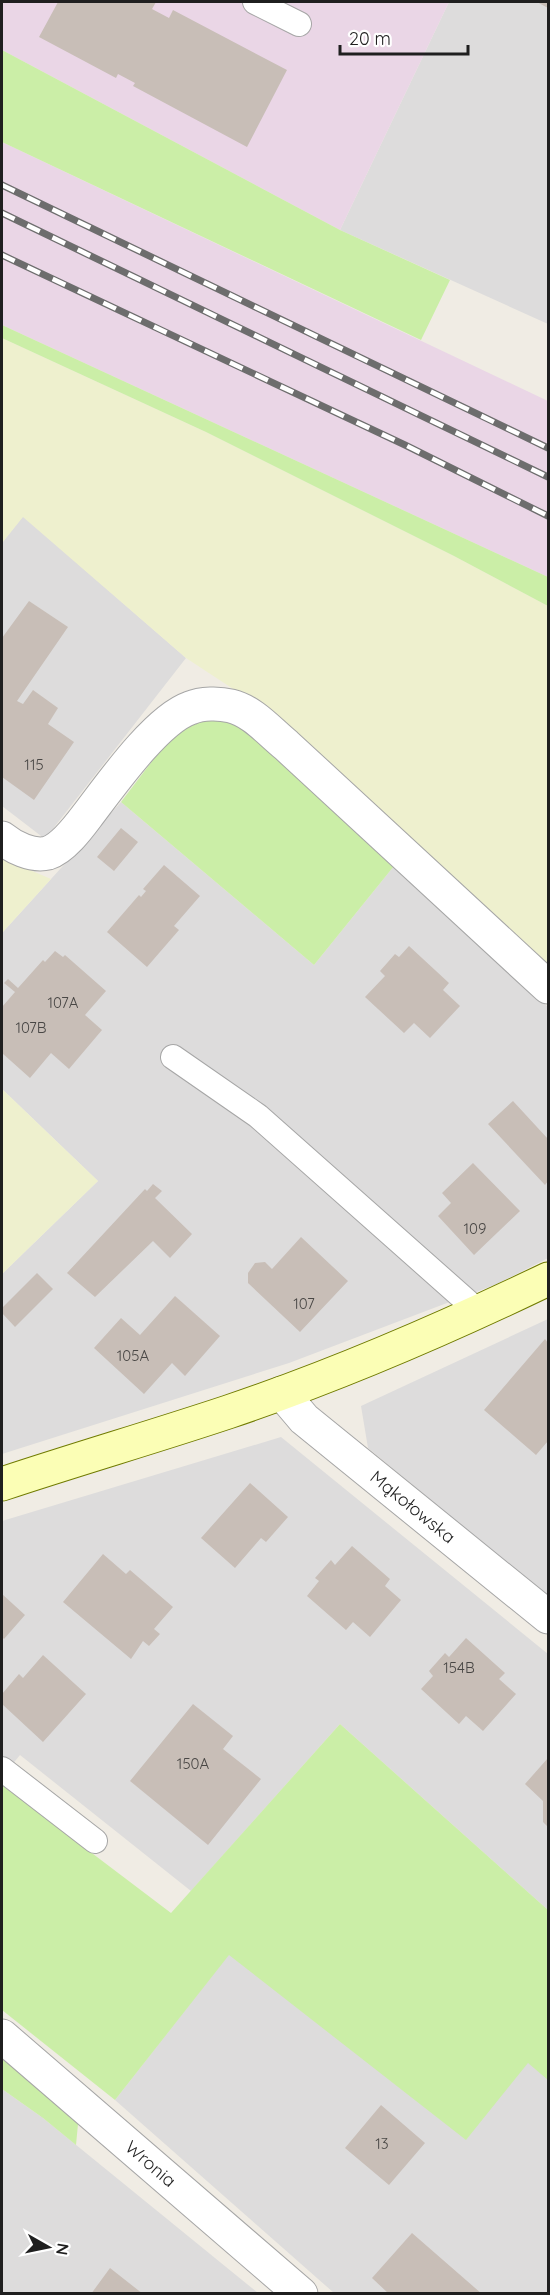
<svg xmlns="http://www.w3.org/2000/svg" width="550" height="2295" viewBox="0 0 550 2295" font-family="Quicksand,sans-serif">
<style>
.residential{fill:#dddcdc}
.industrial{fill:#ead6e6}
.farmland{fill:#eef0ce}
.grass{fill:#cbeea7}
.building{fill:#c8beb7}
.lines{fill:none;stroke-linecap:round;stroke-linejoin:round}
.lane-casing{stroke:#a6a6a6;stroke-width:26}
.street-casing{stroke:#a6a6a6;stroke-width:35}
.secondary-casing{stroke:#707b00;stroke-width:35}
.lane{stroke:#fff;stroke-width:24}
.street{stroke:#fff;stroke-width:33}
.secondary{stroke:#fbfeb5;stroke-width:33}
.rail-casing{stroke:#6d6d6d;stroke-width:7}
.rail{stroke:#fff;stroke-width:4.5;stroke-dasharray:14;stroke-linecap:butt}
.labels{text-anchor:middle;stroke-width:4.5;stroke-linejoin:round;paint-order:stroke}
.number-label{font-size:15px;fill:#494745}
.street-label{font-size:18px;fill:#1f1f1f;stroke:#fff}
</style>
<rect width="100%" height="100%" fill="#f0ece4"/>
<path class="residential" d="M 449,2 L 548,2 L 548,324 L 340,230 Z
M 23,516 L 186,658 L 45,839 L 2,806 L 2,543 Z
M 121,802 L 314,965 L 394,866 L 548,1007 L 548,1258 L 497,1284 L 289,1363 L 2,1454 L 2,1274 L 98,1181 L 2,1089 L 2,933 Z
M 548,1319 L 548,1598 L 368,1448 L 361,1406 Z
M 281,1437 L 548,1654 L 548,1910 L 340,1724 L 191,1891 L 20,1755 L 2,1777 L 2,1521 Z
M 229,1954 L 466,2139 L 548,2036 L 548,2293 L 334,2293 L 115,2100 Z
M 2,2089 L 43,2118 L 258,2293 L 2,2293 Z"/>
<path class="industrial" d="M 2,2 L 449,2 L 340,230 L 2,50 Z
M 2,142 L 548,401 L 548,577 L 2,325 Z"/>
<path class="farmland" d="M 2,338 L 206,432 L 454,556 L 548,606 L 548,969 L 253,702 L 186,658 L 23,517 L 2,543 Z
M 2,858 L 51,879 L 2,933 Z
M 2,1089 L 98,1181 L 2,1274 Z"/>
<path class="grass" d="M 2,50 L 340,230 L 450,280 L 421,340 L 2,142 Z
M 2,325 L 548,577 L 548,606 L 454,556 L 206,432 L 2,338 Z
M 225,717 L 248,726 L 394,866 L 314,965 L 121,802 L 175,731 L 196,718 Z
M 340,1724 L 548,1910 L 548,2080 L 528,2063 L 466,2140 L 229,1955 L 115,2100 L 2,2010 L 2,1785 L 171,1913 Z
M 2,2055 L 78,2124 L 76,2145 L 43,2118 L 2,2089 Z"/>
<path class="building" d="M 58,2 L 156,2 L 152,9 L 169,18 L 173,10 L 287,70 L 247,147 L 133,86 L 135,83 L 118,74 L 116,78 L 39,37 Z
M 537,2 L 548,2 L 548,8 Z
M 29,601 L 68,627 L 17,701 L 23,704 L 33,690 L 58,708 L 48,724 L 74,742 L 34,800 L 2,777 L 2,638 Z
M 121,828 L 138,842 L 114,871 L 97,857 Z
M 164,865 L 200,896 L 174,926 L 179,930 L 147,967 L 107,932 L 139,895 L 141,897 L 146,891 L 143,889 Z
M 409,946 L 449,983 L 443,990 L 460,1006 L 430,1038 L 414,1023 L 404,1033 L 365,997 L 385,976 L 380,971 L 395,954 L 399,957 Z
M 55,951 L 63,957 L 65,955 L 106,991 L 85,1015 L 102,1030 L 69,1069 L 51,1053 L 30,1078 L 2,1053 L 2,1007 L 15,992 L 4,983 L 8,979 L 18,988 L 43,960 L 45,962 Z
M 513,1101 L 548,1139 L 548,1181 L 545,1185 L 488,1124 Z
M 473,1163 L 520,1211 L 474,1255 L 438,1216 L 451,1203 L 442,1193 Z
M 153,1184 L 162,1191 L 155,1198 L 192,1234 L 170,1258 L 153,1241 L 95,1297 L 67,1273 L 145,1189 L 147,1191 Z
M 301,1237 L 348,1281 L 300,1332 L 248,1283 L 248,1273 L 255,1263 L 265,1262 L 272,1269 Z
M 37,1273 L 53,1289 L 15,1327 L 2,1313 L 2,1308 Z
M 175,1296 L 220,1336 L 185,1376 L 172,1363 L 144,1394 L 94,1348 L 121,1318 L 140,1335 Z
M 545,1339 L 548,1343 L 548,1441 L 536,1455 L 484,1410 Z
M 250,1483 L 288,1517 L 266,1542 L 261,1538 L 235,1568 L 201,1538 Z
M 352,1546 L 390,1579 L 385,1586 L 401,1600 L 370,1637 L 353,1622 L 346,1630 L 307,1596 L 319,1581 L 315,1578 L 331,1560 L 335,1565 Z
M 103,1554 L 126,1574 L 130,1570 L 173,1607 L 154,1629 L 160,1634 L 149,1646 L 143,1641 L 131,1659 L 63,1602 Z
M 2,1594 L 25,1615 L 4,1639 L 2,1637 Z
M 466,1638 L 505,1673 L 499,1679 L 516,1694 L 483,1731 L 466,1716 L 459,1724 L 421,1689 L 433,1676 L 429,1671 L 445,1653 L 449,1657 Z
M 43,1655 L 86,1694 L 43,1742 L 2,1704 L 2,1694 L 19,1674 L 23,1678 Z
M 193,1704 L 233,1736 L 223,1749 L 261,1779 L 208,1845 L 130,1781 Z
M 548,1758 L 548,1827 L 543,1822 L 543,1801 L 525,1784 Z
M 381,2105 L 425,2143 L 389,2185 L 345,2148 Z
M 412,2233 L 482,2294 L 389,2294 L 372,2278 Z
M 110,2268 L 143,2294 L 91,2294 Z"/>
<g class="lines">
<g class="lane-casing">
<path id="lane" d="M 255,2 L 299,24
M 173,1057 L 258,1116 L 479,1312
M 2,1769 L 95,1841"/>
</g>
<g class="street-casing">
<g id="street">
<path d="M 2,838 C 13,847 32,857 48,853 C 63,848 78,828 87,816 C 110,786 156,720 190,708 C 202,703 219,703 231,706 C 252,711 269,731 286,745 L 548,987"/>
<path id="s1" d="M 282,1393 L 304,1419 L 548,1617"/>
<path id="s2" d="M 2,2036 L 301,2294"/>
</g>
</g>
<g class="secondary-casing">
<path id="secondary" d="M 2,1484 C 77,1459 153,1437 228,1412 C 338,1375 444,1329 548,1279"/>
</g>
<use href="#lane" class="lane"/>
<use href="#street" class="street"/>
<use href="#secondary" class="secondary"/>
<g class="rail-casing">
<path id="rail" d="M 2,185 L 548,448
M 2,213 L 548,477
M 2,255 L 405,445 L 548,516"/>
</g>
<use href="#rail" class="rail"/>
</g>
<g class="labels">
<g class="number-label">
<text x="34" y="770">115</text>
<text x="63" y="1008">107A</text>
<text x="31" y="1033">107B</text>
<text x="475" y="1234">109</text>
<text x="304" y="1309">107</text>
<text x="133" y="1361">105A</text>
<text x="459" y="1673">154B</text>
<text x="193" y="1769">150A</text>
<text x="382" y="2149">13</text>
</g>
<g class="street-label">
<text dy="6" stroke="none"><textPath href="#s1" startOffset="174">Mąkołowska</textPath></text>
<text dy="6" stroke="none"><textPath href="#s2" startOffset="196">Wronia</textPath></text>
</g>
</g>
<rect width="550" height="2295" fill="none" stroke="#1f1f1f" stroke-width="6"/>
<g transform="translate(48 2247) rotate(99)" stroke="#ffffff" stroke-width="4.5" paint-order="stroke">
<path d="M0-4.5L10 22L0 15L-10 22Z" fill="#1f1f1f"/>
<text y="-9" font-size="16" font-weight="bold" text-anchor="middle" fill="#1f1f1f">N</text>
</g>
<path d="M340 45v9h128v-9" fill="none" stroke="#1f1f1f" stroke-width="3"/>
<text x="349" y="45" font-size="18" fill="#1f1f1f" stroke="#ffffff" stroke-width="4.5" paint-order="stroke">20 m</text>
</svg>
